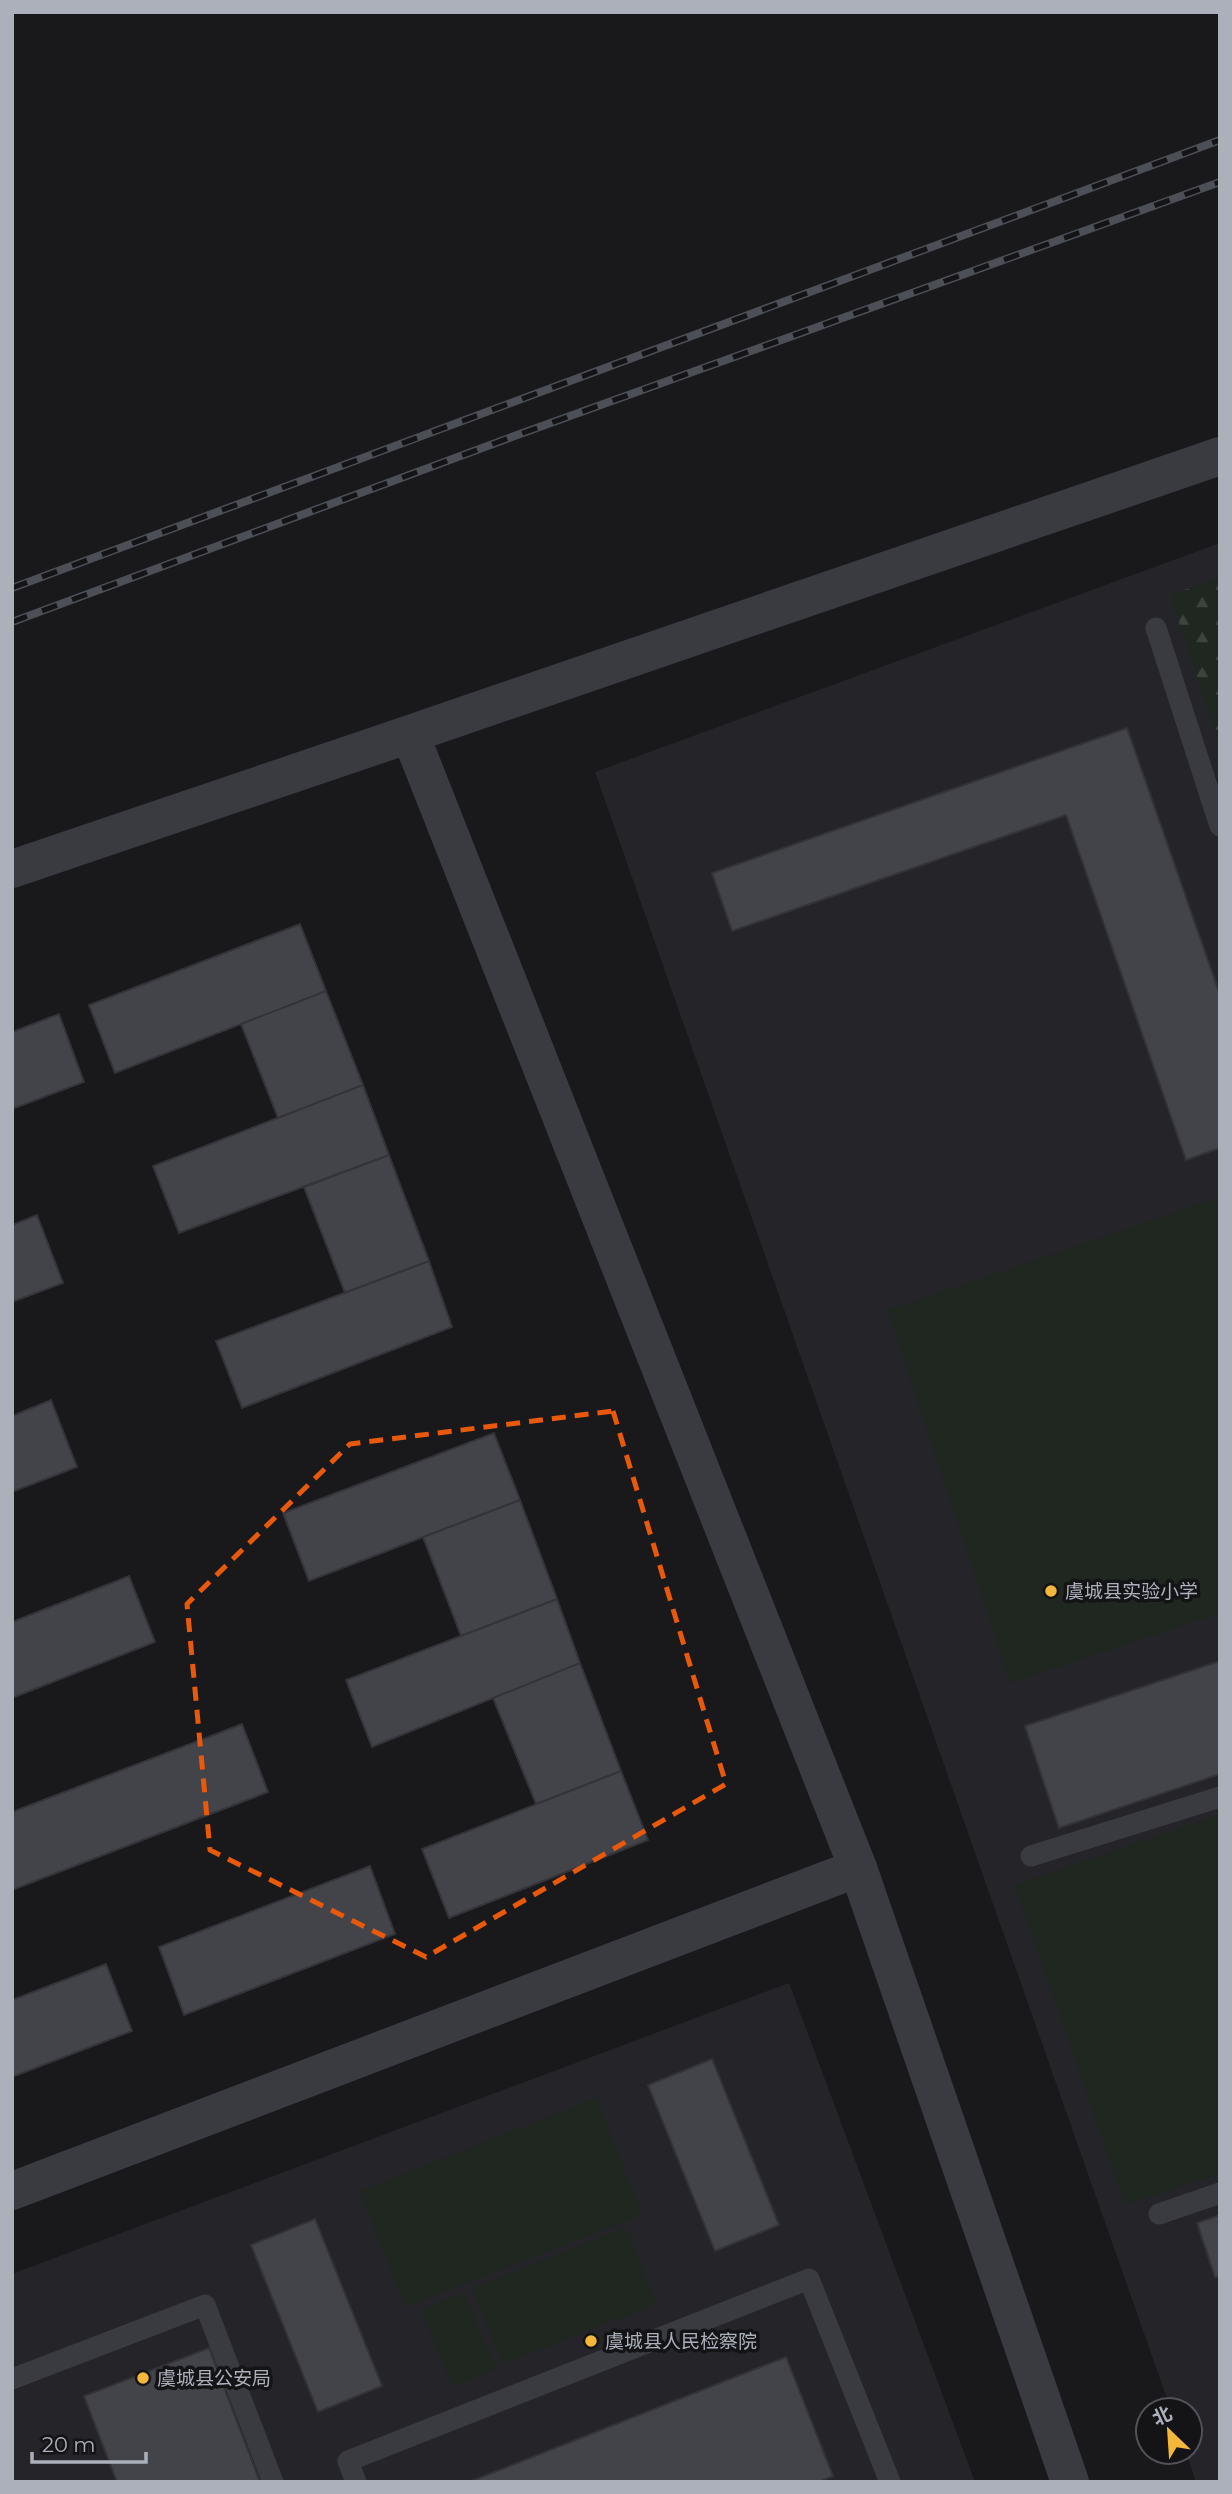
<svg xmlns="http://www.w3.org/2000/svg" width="1232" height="2494" viewBox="0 0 1232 2494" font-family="Montserrat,'Noto Sans SC',sans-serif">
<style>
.built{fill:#252529}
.forest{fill:url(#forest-firs)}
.park{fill:#1f2720}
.building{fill:#434449;stroke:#333338;stroke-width:2}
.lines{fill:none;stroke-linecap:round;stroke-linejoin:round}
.service{stroke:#3a3b41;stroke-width:21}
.minor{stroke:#3a3b41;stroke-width:38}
.tertiary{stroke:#3a3b41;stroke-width:38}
.rail-casing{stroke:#4d4f56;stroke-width:8}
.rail{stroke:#141417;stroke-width:5;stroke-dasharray:16;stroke-linecap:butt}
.marked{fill:none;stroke:#e8590c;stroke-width:5;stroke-dasharray:14 9;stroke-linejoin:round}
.poi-dot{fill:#f3b73a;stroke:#141417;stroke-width:2.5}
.labels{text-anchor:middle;stroke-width:7;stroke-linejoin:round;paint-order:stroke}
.poi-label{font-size:19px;fill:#acb0bb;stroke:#141417;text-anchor:start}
</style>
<defs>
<pattern id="forest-firs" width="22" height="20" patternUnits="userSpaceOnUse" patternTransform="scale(1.75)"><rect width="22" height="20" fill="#1f2720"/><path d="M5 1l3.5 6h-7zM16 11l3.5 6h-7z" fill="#3d443e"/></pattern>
</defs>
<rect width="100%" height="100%" fill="#19191c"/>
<path class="built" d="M 1220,543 L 1220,2482 L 1196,2482 L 1186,2452 L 1190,2452 L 1190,2410 L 1171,2410 L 595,772 Z
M 789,1983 L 975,2482 L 12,2482 L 12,2274 Z"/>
<path class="forest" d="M 1220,577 L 1220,748 L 1170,595 Z"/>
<path class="park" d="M 1220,1197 L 1220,1613 L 1010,1683 L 888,1310 Z
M 1220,1814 L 1220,2173 L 1125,2205 L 1015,1885 Z
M 596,2098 L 642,2215 L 405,2307 L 360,2191 Z
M 626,2227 L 656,2304 L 502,2364 L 472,2288 Z
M 464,2293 L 496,2369 L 453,2387 L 421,2310 Z"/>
<path class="building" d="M 1127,728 L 1220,995 L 1220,1148 L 1186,1160 L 1066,815 L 732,931 L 712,873 Z
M 300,924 L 326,991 L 115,1073 L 89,1005 Z
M 326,991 L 363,1085 L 278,1118 L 241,1024 Z
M 59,1014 L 84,1082 L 12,1109 L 12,1032 Z
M 363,1085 L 389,1155 L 179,1233 L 153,1166 Z
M 389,1155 L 429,1261 L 345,1293 L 304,1187 Z
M 37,1215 L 63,1283 L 12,1302 L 12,1225 Z
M 429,1261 L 452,1327 L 242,1408 L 216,1341 Z
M 51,1400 L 77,1467 L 12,1492 L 12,1416 Z
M 494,1433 L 520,1500 L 309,1581 L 283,1513 Z
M 520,1500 L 557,1599 L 461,1636 L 423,1537 Z
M 129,1576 L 155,1642 L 12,1698 L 12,1622 Z
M 557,1599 L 580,1663 L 372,1747 L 346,1680 Z
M 1220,1661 L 1220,1774 L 1059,1828 L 1025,1726 Z
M 580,1663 L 621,1771 L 536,1804 L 493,1698 Z
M 242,1724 L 268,1792 L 12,1890 L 12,1812 Z
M 621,1771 L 648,1840 L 449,1918 L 422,1849 Z
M 370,1866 L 395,1934 L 184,2015 L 159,1947 Z
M 106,1964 L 132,2031 L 12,2077 L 12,2000 Z
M 712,2059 L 779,2225 L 715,2251 L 648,2085 Z
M 1220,2215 L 1220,2276 L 1215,2277 L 1197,2223 Z
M 315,2219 L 382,2386 L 318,2412 L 251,2245 Z
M 209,2348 L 260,2482 L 117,2482 L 84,2396 Z
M 786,2357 L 833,2476 L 819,2482 L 469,2482 Z"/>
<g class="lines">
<path class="service" d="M 1156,628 L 1220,826
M 1031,1856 L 1220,1797
M 1159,2214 L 1220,2193
M 12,2379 L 205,2305 L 273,2482
M 356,2482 L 348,2461 L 809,2279 L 890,2482"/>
<path class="minor" d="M 12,2191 L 858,1868"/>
<path class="tertiary" d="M 410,734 L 1220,456
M 12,869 L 410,734 L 858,1868 L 1070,2482"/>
<g class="rail-casing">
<path id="rail" d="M 12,588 L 1220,140
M 12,622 L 509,438 L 1220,182"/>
</g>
<use href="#rail" class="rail"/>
</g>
<path class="marked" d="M 613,1411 L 726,1784 L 426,1957 L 210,1850 L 187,1604 L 350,1444 Z"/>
<g class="poi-dot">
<circle cx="1051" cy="1591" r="7"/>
<circle cx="591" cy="2341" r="7"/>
<circle cx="143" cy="2378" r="7"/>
</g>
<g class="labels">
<g class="poi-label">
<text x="1065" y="1598">虞城县实验小学</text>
<text x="605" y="2348">虞城县人民检察院</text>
<text x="157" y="2385">虞城县公安局</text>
</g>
</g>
<rect width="1232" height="2494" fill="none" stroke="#acb0bb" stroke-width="28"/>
<g transform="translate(1169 2431) rotate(335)"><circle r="33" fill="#141417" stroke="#515259" stroke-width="2"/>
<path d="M0-5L12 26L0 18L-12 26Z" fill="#f3b73a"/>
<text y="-10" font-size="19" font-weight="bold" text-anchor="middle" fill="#acb0bb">北</text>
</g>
<path d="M32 2452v10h114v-10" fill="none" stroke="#acb0bb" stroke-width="3.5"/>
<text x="42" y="2452" font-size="21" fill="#acb0bb" stroke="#141417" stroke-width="5" paint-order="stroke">20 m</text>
</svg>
